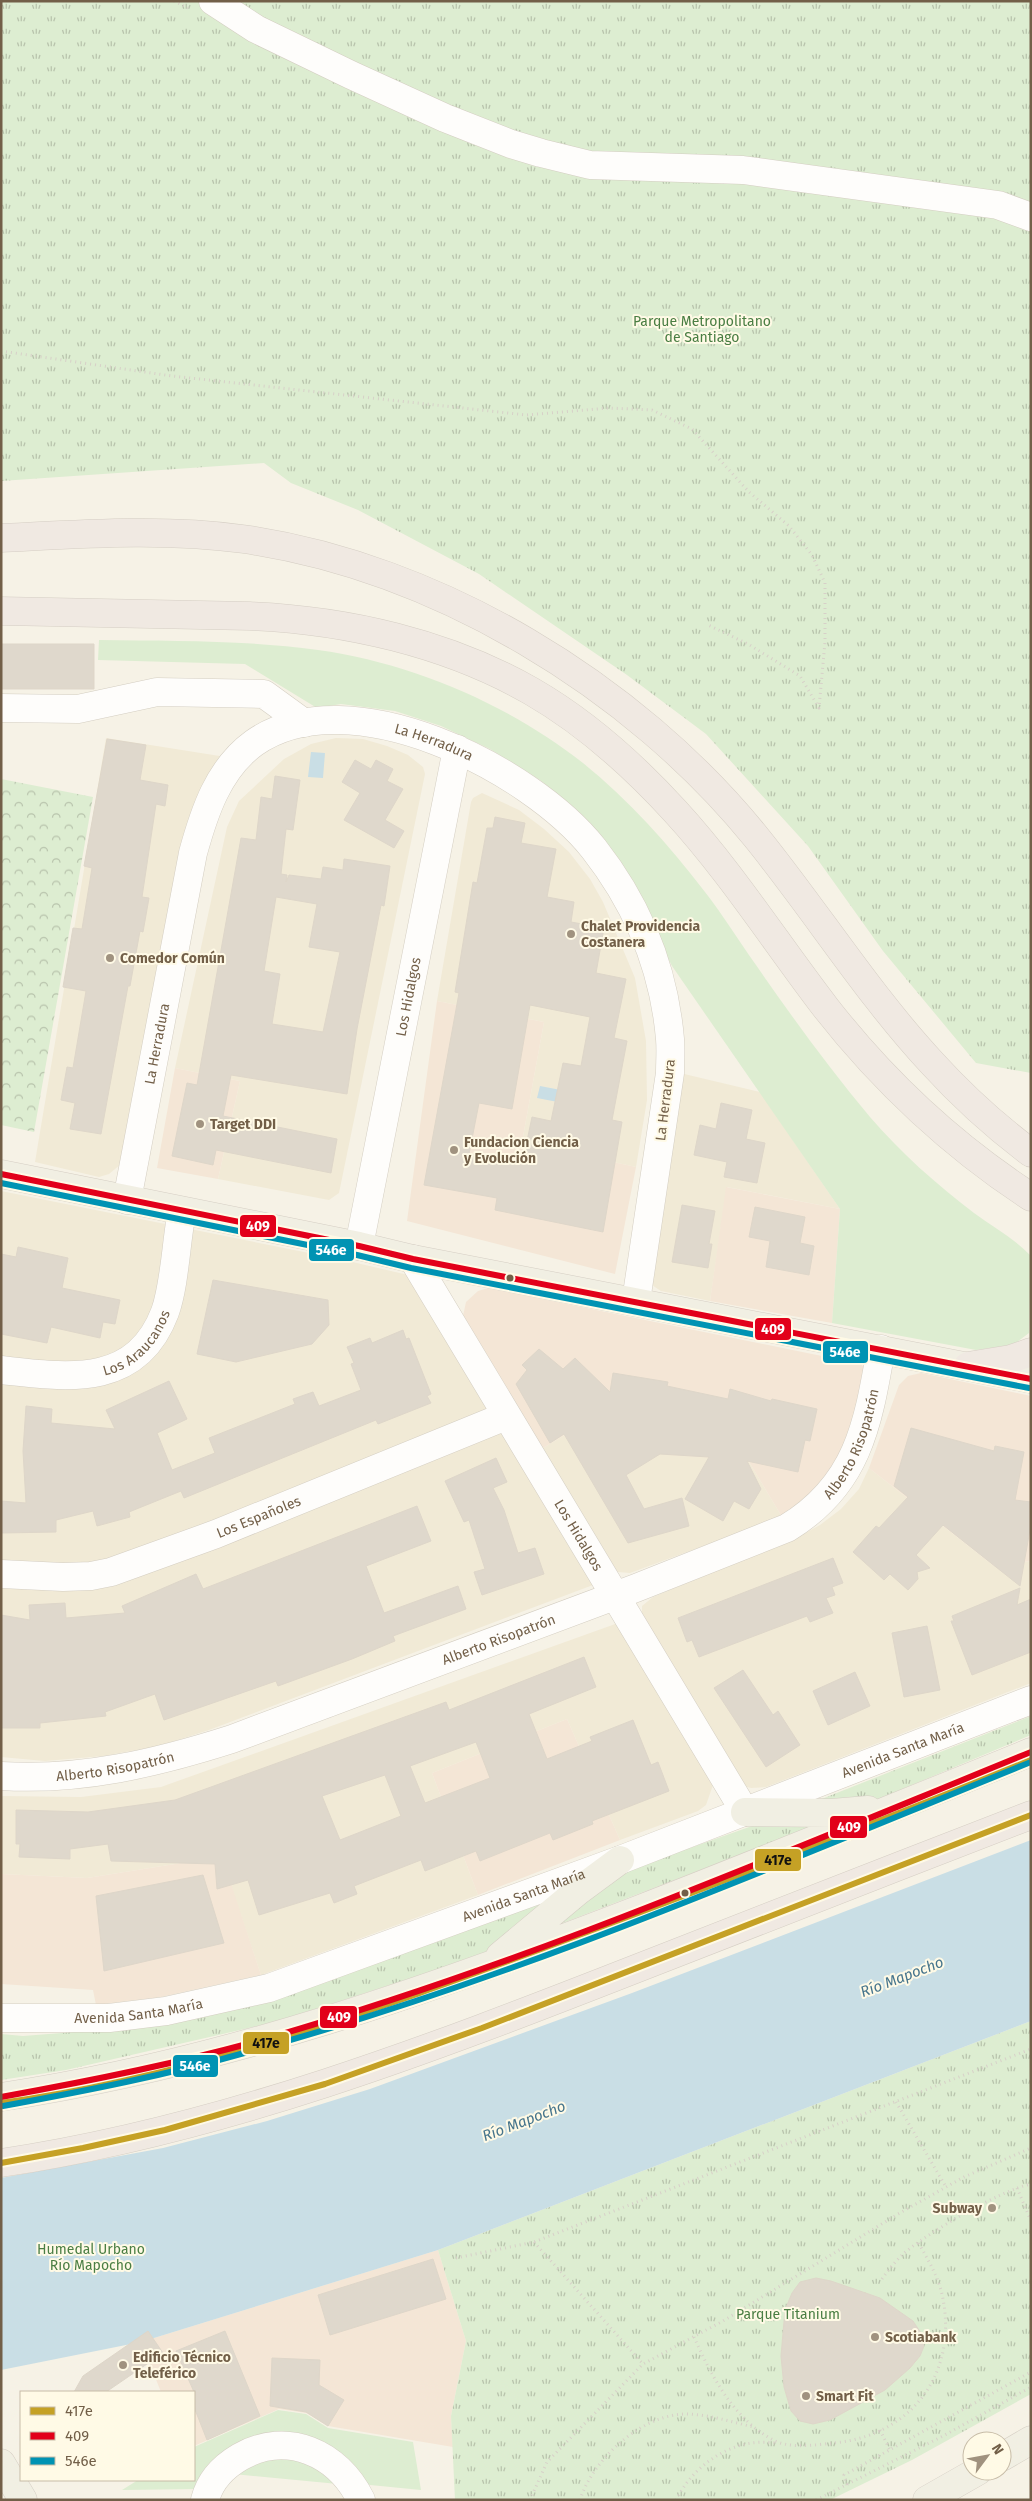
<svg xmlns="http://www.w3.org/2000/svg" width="1032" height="2501" viewBox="0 0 1032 2501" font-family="'Fira Sans',sans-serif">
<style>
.residential{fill:#f1ead6}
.commercial{fill:#f4e6d6}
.grass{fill:#ddedd1}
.forest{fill:url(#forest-crowns)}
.park{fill:url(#park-tufts)}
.water{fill:#c9dee5}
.building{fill:#dfd8cc;stroke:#ded6c9;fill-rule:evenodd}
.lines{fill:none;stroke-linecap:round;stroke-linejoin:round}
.minor-casing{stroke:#d4cec2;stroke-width:29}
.major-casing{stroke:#d5cec4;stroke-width:29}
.highway-casing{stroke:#d5cec4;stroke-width:29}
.path{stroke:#d7d0c8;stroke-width:3;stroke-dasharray:1 4;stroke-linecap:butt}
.minor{stroke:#fefdfb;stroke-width:28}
.major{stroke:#f1efe3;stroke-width:28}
.highway{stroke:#f0e9e2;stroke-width:28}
.bus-1-casing{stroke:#fffae6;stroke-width:10}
.bus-2-casing{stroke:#fffae6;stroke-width:10}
.bus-3-casing{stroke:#fffae6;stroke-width:10}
.bus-1{stroke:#c5a125;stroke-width:6}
.bus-2{stroke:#e2001a;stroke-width:6}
.bus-3{stroke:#0093b3;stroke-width:6}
.poi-dot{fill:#a0927f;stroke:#fffae6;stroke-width:2}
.bus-dot{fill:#725f48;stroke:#fffae6;stroke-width:2}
.labels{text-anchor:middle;stroke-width:4;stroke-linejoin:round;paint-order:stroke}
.park-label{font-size:14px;fill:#4a7e43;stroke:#fffae6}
.street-label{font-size:14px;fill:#725f48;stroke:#fffae6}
.poi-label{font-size:14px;font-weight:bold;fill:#725f48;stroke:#fffae6;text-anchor:start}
.water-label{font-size:15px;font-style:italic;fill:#45748c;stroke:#fffae6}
.line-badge{stroke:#fffae6;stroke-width:2}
.badge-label{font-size:14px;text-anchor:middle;font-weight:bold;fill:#fff}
.pale-badge-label{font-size:14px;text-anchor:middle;font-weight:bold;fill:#111}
</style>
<defs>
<pattern id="forest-crowns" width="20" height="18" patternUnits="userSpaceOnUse" patternTransform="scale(1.25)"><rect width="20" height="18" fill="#ddedd1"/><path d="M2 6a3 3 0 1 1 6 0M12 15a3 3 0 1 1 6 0" fill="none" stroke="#b8c3ac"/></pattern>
<pattern id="park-tufts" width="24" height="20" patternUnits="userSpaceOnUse" patternTransform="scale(1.25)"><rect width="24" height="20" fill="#ddedd1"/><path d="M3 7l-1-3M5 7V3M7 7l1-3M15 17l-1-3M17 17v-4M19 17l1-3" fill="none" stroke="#b8c3ac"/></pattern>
</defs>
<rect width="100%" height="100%" fill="#f6f2e6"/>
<path class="residential" d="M 106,738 L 226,757 L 121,1164 L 109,1174 L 99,1177 L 35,1162 Z
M 336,738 L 363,739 L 387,746 L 408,755 L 423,767 L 425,774 L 339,1193 L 329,1200 L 218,1179 L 240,1081 L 175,1068 L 227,827 L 239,801 L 284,759 L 311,744 Z
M 482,793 L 519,810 L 544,829 L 569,852 L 590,879 L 603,902 L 635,978 L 646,1041 L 647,1100 L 636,1167 L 522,1142 L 544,1022 L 437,1001 L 471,802 L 473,798 Z
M 680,1073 L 760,1092 L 840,1209 L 727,1187 L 710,1301 L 661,1291 L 652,1285 Z
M 1,1191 L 344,1260 L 408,1275 L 593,1585 L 209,1730 L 159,1746 L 103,1756 L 45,1761 L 1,1757 Z
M 598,1415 L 748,1460 L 782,1517 L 630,1573 L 618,1572 L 612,1570 L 538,1451 Z
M 869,1468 L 994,1566 L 1031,1561 L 1031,1683 L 766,1787 L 751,1788 L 744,1786 L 642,1618 L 642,1606 L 653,1597 L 794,1539 L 820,1525 L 841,1509 L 859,1489 Z
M 618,1623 L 713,1785 L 706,1805 L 698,1811 L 620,1840 L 567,1719 L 432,1773 L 478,1895 L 261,1975 L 220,1853 L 175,1864 L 87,1878 L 1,1874 L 1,1796 L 81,1797 L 161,1787 Z"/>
<path class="commercial" d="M 437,1001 L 544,1022 L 522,1142 L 636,1167 L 615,1274 L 407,1221 Z
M 175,1068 L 240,1081 L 218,1179 L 157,1168 Z
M 726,1187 L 840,1209 L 832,1323 L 710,1301 Z
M 488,1288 L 861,1364 L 868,1373 L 837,1473 L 782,1517 L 748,1460 L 670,1455 L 598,1415 L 538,1451 L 465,1324 L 463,1316 L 466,1302 L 478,1291 Z
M 921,1373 L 1031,1396 L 1031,1561 L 994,1566 L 869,1468 L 899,1385 L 908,1376 Z
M 567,1719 L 620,1840 L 478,1895 L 432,1773 Z
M 221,1853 L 261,1975 L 161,1997 L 96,2005 L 93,1990 L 1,1984 L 1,1874 L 87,1878 L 175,1864 Z
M 438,2250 L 466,2341 L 451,2416 L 453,2447 L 328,2426 L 306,2413 L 279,2409 L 194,2446 L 194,2392 L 161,2392 L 141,2342 Z"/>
<path class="grass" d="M 99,640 C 172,641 246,640 318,650 C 412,663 508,704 583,763 C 629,800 669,845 705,892 C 723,915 739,941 756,965 C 792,1017 829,1068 870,1117 C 901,1153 936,1184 974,1213 C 994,1228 1014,1238 1031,1256 L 1029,1333 L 1013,1345 L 976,1350 L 832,1323 L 840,1209 L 672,966 L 614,854 L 576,809 L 540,780 L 490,749 L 441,726 L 395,711 L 341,704 L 317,708 L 245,664 L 98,660 Z
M 278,2410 L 306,2414 L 328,2428 L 413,2442 L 421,2490 L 360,2484 L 308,2441 L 196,2489 L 122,2490 L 138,2480 L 194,2480 L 194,2447 Z
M 299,2454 L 338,2484 L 233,2474 L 247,2463 Z"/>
<path class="forest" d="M 1,779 L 93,797 L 34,1132 L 1,1125 Z"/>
<path class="park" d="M 1,1 L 1031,1 L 1031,1073 L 976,1063 L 883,951 L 808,846 L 706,734 L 627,675 L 479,574 L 358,510 L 291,483 L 264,463 L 1,481 Z
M 1031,1716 L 1031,1735 L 802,1831 L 461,1962 L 275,2022 L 66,2070 L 1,2080 L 1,2034 L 23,2036 L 152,2026 L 393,1953 L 766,1821 Z
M 1031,2021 L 1031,2394 L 912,2460 L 830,2500 L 455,2500 L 451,2416 L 466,2341 L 438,2250 Z"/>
<path class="water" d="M 311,752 L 325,753 L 323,778 L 308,777 Z
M 540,1086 L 566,1091 L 563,1103 L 537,1098 Z
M 1031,1840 L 1031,2021 L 438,2250 L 141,2342 L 1,2370 L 1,2178 L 163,2148 L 267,2121 L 370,2089 L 632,1993 Z"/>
<path class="building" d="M 1,644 L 94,644 L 94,689 L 1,689 Z
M 107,739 L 146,745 L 140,780 L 168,785 L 165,806 L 156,804 L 142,897 L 149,898 L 143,932 L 140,931 L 130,986 L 128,986 L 101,1134 L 70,1129 L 75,1103 L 61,1100 L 67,1067 L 73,1068 L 86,991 L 63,987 L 73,928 L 82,929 L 92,868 L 84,866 Z
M 355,760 L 371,769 L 376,760 L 393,769 L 387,781 L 403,789 L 385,820 L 404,831 L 394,848 L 344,820 L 360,793 L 342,782 Z
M 275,776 L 300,780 L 293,830 L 286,829 L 281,874 L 287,875 L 286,882 L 289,875 L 321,879 L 323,867 L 343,870 L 344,859 L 390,866 L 384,906 L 381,905 L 357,1029 L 347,1094 L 231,1075 L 223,1116 L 337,1139 L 331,1173 L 216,1150 L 213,1165 L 172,1156 L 187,1083 L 197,1085 L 241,838 L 256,840 L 261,797 L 272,799 ZM 276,897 L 317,904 L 309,947 L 340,952 L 323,1032 L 272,1024 L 280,974 L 264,971 Z
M 495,817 L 525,823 L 521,843 L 556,849 L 547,897 L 574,902 L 571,922 L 604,928 L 596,973 L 626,979 L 614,1038 L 627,1041 L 612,1120 L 622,1122 L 603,1232 L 495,1210 L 497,1198 L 424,1185 L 459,993 L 455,992 L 473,882 L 477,883 L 487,828 L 493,828 ZM 530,1005 L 590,1017 L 581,1066 L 563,1063 L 551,1121 L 532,1117 L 522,1165 L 469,1154 L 479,1103 L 512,1109 Z
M 721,1103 L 752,1110 L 746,1139 L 765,1143 L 757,1183 L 724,1177 L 727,1162 L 694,1155 L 700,1125 L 716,1129 Z
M 682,1205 L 715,1211 L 709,1244 L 712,1244 L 708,1268 L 672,1262 Z
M 755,1207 L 805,1217 L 800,1243 L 814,1246 L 809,1275 L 766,1267 L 770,1241 L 749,1237 Z
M 18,1247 L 68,1258 L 62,1288 L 120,1300 L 115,1324 L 103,1322 L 100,1338 L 51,1327 L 47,1343 L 1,1334 L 1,1254 L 16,1257 Z
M 213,1280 L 328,1300 L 329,1325 L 312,1344 L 236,1362 L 197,1354 Z
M 403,1330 L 406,1339 L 409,1338 L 431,1394 L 427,1396 L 431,1403 L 378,1424 L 376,1420 L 184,1498 L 181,1491 L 129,1512 L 130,1517 L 97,1526 L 93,1511 L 56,1520 L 56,1532 L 1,1533 L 1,1501 L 26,1503 L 23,1451 L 26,1406 L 52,1409 L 51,1423 L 115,1429 L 106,1410 L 169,1381 L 187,1419 L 157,1433 L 172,1470 L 215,1453 L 209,1438 L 295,1404 L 293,1399 L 313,1392 L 319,1406 L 361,1390 L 351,1364 L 354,1363 L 347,1347 L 370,1338 L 372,1343 Z
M 539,1349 L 563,1369 L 575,1358 L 610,1392 L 613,1373 L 668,1382 L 667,1386 L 728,1399 L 730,1389 L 771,1401 L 772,1399 L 817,1409 L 810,1441 L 805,1440 L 798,1472 L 747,1461 L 761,1489 L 749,1509 L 734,1501 L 723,1521 L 685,1499 L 709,1457 L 660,1454 L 626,1475 L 644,1509 L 682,1498 L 689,1526 L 628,1543 L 564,1434 L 550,1443 L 516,1384 L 527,1370 L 522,1365 Z
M 911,1428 L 994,1451 L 995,1446 L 1024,1452 L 1015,1500 L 1031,1502 L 1031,1524 L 1020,1586 L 943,1525 L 916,1555 L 930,1568 L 917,1572 L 918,1579 L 908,1590 L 890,1574 L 884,1580 L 853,1552 L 876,1526 L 879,1528 L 908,1497 L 894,1486 Z
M 496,1458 L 507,1482 L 493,1488 L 504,1510 L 518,1553 L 535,1548 L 544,1574 L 482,1595 L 474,1572 L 485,1569 L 469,1520 L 464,1522 L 445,1481 Z
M 417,1506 L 431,1541 L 366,1566 L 384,1613 L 458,1586 L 466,1609 L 393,1636 L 395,1641 L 352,1659 L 278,1686 L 276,1681 L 164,1720 L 155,1694 L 105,1712 L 106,1716 L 40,1723 L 40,1728 L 1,1728 L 1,1615 L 30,1620 L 29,1605 L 65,1603 L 66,1618 L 125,1613 L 122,1606 L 196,1574 L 203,1589 Z
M 833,1558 L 843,1583 L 832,1587 L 835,1595 L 826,1598 L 833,1613 L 810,1622 L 807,1616 L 699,1657 L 692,1640 L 687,1642 L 678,1618 Z
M 1020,1588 L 1017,1605 L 1031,1599 L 1031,1652 L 972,1675 L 951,1621 L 954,1621 L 952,1616 Z
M 927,1626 L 940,1690 L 904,1697 L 892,1633 Z
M 584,1657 L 596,1687 L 529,1714 L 547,1759 L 592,1741 L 590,1737 L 633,1720 L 651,1765 L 658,1762 L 669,1791 L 592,1821 L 593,1824 L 553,1840 L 550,1833 L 480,1861 L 476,1851 L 425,1871 L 421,1860 L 354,1886 L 357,1894 L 334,1903 L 330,1893 L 259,1915 L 248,1880 L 217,1889 L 215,1864 L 111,1861 L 108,1844 L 70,1849 L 70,1859 L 19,1857 L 20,1844 L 16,1844 L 16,1810 L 88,1812 L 175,1800 L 446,1702 L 449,1710 ZM 476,1742 L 490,1778 L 425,1803 L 410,1766 ZM 385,1775 L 401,1816 L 340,1840 L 322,1796 Z
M 743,1670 L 773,1715 L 778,1711 L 800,1745 L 766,1767 L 714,1688 Z
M 855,1672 L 870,1706 L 828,1725 L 813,1691 Z
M 203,1875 L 224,1943 L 104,1971 L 96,1896 Z
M 433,2259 L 446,2299 L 330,2335 L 318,2295 Z
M 816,2278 L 831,2281 L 880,2298 L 913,2321 L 921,2333 L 924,2346 L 920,2356 L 910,2368 L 885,2390 L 830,2420 L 813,2424 L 800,2421 L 791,2411 L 784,2387 L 781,2356 L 785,2310 L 792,2293 L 800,2282 Z
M 148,2331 L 163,2353 L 106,2392 L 74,2392 L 83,2376 Z
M 225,2331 L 260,2416 L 207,2440 L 194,2407 L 194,2392 L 176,2351 Z
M 272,2358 L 320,2360 L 319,2385 L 344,2400 L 328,2426 L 306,2412 L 270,2406 Z"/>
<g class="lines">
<g class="minor-casing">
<g id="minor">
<path d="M 213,1 L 256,29 L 351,75 L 445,118 L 511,144 L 541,153 L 590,165 L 743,170 L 998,205 L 1031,217"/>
<path d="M 1,708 L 78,709 L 157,692 L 264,694 L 304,723"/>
<path id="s1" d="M 127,1200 L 193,853 C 204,813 218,769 254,743 C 349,676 531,769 594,849 C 637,904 664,969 670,1039 C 671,1050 670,1062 670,1073 L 636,1301"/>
<path id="s2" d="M 359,1246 L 457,749"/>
<path id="s3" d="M 413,1259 L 745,1812"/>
<path id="s4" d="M 1,1370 C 66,1377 136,1389 165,1312 C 175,1284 176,1241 182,1211"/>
<path id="s5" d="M 1,1574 L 63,1577 L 91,1576 L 111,1572 L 216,1534 L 506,1416"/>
<path id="s6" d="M 1,1776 C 81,1781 157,1763 232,1739 L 636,1588 L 787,1528 C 858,1485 868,1424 881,1349"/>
<path id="s7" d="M 1,2018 L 109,2018 L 166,2011 L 269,1988 L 620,1860 L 1031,1700"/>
<path d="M 205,2500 C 210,2480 223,2467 240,2457 C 287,2430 338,2453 361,2500"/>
</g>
</g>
<g class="major-casing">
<path id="major" d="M 1,1174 L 359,1246 L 413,1259 L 1031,1379
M 745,1812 L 832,1813 L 868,1810
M 500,1956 L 578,1891 L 620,1860
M 1,2097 C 224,2063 431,1990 640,1909 C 771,1858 901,1805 1031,1752
M 1002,2457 L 1031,2440
M 1,2463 L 23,2500
M 927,2500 L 978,2471"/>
</g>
<g class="highway-casing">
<path id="highway" d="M 1,538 C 82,534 163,528 243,539 C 437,567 633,685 756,837 C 816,911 867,993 932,1063 C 962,1096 995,1126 1031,1153
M 1,611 L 250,616 C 346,620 447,643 531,691 C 585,722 633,765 675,811 C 731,872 776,943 826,1008 C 883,1081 954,1147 1031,1197
M 968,1366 L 1011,1359 L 1031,1352
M 1,2163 C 222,2130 431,2049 638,1968 C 769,1916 900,1866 1031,1815"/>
</g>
<path class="path" d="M 174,1 L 188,8
M 1,351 L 172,376 L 526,415 L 609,408 L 652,410 L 692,429 L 749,492 L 789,526 L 812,555 L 825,583 L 825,642 L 819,708 L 800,676 L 748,644 L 706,624
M 896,2102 L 946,2187
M 1017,2188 L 1031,2221
M 534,2242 L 643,2364
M 456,2258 L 534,2242 L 1031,2049
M 882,2279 C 888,2270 895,2262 902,2255 C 925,2234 1001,2190 1031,2184
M 694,2337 C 712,2377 733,2418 773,2440 C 790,2449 815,2445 833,2443 C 914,2436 961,2369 941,2290 C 936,2273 927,2258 918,2242
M 880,2430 L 890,2450
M 847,2485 L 844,2475 L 1031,2372
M 530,2500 L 547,2462 L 643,2364 L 723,2321 L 898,2214 L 964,2177 L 1031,2148
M 580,2500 C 593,2459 641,2415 685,2414 C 708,2414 731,2422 754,2427
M 676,2500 C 694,2464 734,2437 775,2443
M 816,2500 L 943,2436 L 1031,2387"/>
<use href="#minor" class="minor"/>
<use href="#major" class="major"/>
<use href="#highway" class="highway"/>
<g class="bus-1-casing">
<path id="bus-1" d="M 1,2103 C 191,2077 373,2011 552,1945 C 712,1886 872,1825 1031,1760
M 1,2163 L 83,2148 L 165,2130 L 325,2084 L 482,2028 L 1031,1815"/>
</g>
<g class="bus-2-casing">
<path id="bus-2" d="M 1,1174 L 359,1246 L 413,1259 L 1031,1379
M 1,2097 C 84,2082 166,2066 247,2044 C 515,1969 773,1857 1031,1752"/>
</g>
<g class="bus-3-casing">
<path id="bus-3" d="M 1,1183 L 357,1255 L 411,1268 L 1029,1388
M 3,2106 C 85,2091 167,2075 248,2052 C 515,1979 774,1866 1031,1762"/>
</g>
<use href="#bus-1" class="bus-1"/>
<use href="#bus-2" class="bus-2"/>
<use href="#bus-3" class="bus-3"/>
</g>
<g class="poi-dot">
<circle cx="571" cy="934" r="5"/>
<circle cx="110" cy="958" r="5"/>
<circle cx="200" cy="1124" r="5"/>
<circle cx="454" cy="1150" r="5"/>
<circle cx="992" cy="2208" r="5"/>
<circle cx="875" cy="2337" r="5"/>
<circle cx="123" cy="2365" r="5"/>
<circle cx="806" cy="2396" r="5"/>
</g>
<g class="bus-dot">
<circle cx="510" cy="1278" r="4.5"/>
<circle cx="685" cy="1893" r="4.5"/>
</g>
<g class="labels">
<g class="park-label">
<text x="702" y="326">Parque Metropolitano<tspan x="702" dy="16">de Santiago</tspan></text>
<text x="91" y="2254">Humedal Urbano<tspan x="91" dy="16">Río Mapocho</tspan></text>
<text x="788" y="2319">Parque Titanium</text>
</g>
<g class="street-label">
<text dy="5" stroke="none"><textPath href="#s1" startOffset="669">La Herradura</textPath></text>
<text dy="5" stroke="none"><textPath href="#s2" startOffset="254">Los Hidalgos</textPath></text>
<text dy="5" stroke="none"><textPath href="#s1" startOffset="159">La Herradura</textPath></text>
<text transform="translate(665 1100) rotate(-83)" y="5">La Herradura</text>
<text dy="5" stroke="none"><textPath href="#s4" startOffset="148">Los Araucanos</textPath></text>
<text dy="5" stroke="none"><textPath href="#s6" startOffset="939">Alberto Risopatrón</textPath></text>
<text dy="5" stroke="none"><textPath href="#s5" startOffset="268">Los Españoles</textPath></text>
<text dy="5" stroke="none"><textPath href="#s3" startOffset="322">Los Hidalgos</textPath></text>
<text dy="5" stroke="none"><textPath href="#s6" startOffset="520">Alberto Risopatrón</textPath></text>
<text dy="5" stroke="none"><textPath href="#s7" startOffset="948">Avenida Santa María</textPath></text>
<text dy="5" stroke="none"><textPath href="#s6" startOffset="115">Alberto Risopatrón</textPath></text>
<text dy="5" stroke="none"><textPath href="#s7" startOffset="542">Avenida Santa María</textPath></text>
<text dy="5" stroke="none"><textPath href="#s7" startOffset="138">Avenida Santa María</textPath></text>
</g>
<g class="poi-label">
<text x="581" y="931">Chalet Providencia<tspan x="581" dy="16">Costanera</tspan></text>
<text x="120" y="963">Comedor Común</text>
<text x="210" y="1129">Target DDI</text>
<text x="464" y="1147">Fundacion Ciencia<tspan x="464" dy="16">y Evolución</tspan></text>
<text x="982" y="2213" text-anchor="end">Subway</text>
<text x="885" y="2342">Scotiabank</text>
<text x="133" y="2362">Edificio Técnico<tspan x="133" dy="16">Teleférico</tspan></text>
<text x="816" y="2401">Smart Fit</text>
</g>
<g class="water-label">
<text transform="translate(902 1977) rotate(-21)" y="5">Río Mapocho</text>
<text transform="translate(524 2121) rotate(-21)" y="5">Río Mapocho</text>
</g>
</g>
<g class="line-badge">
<rect x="239" y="1214" width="38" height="24" rx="5" fill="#e2001a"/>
<rect x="308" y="1238" width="47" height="24" rx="5" fill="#0093b3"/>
<rect x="754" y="1317" width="38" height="24" rx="5" fill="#e2001a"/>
<rect x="822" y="1340" width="47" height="24" rx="5" fill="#0093b3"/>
<rect x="829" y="1815" width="39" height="24" rx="5" fill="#e2001a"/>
<rect x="754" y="1848" width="48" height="24" rx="5" fill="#c5a125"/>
<rect x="319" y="2005" width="39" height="24" rx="5" fill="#e2001a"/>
<rect x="242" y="2031" width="48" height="24" rx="5" fill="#c5a125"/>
<rect x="172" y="2054" width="47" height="24" rx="5" fill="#0093b3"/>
</g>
<g class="badge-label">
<text x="258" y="1231">409</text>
<text x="331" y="1255">546e</text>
<text x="773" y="1334">409</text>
<text x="845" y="1357">546e</text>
<text x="849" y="1832">409</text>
<text x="339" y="2022">409</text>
<text x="195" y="2071">546e</text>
</g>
<g class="pale-badge-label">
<text x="778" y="1865">417e</text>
<text x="266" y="2048">417e</text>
</g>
<rect width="1032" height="2501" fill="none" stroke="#725f48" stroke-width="5"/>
<rect x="20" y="2391" width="175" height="90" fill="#fffae6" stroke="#c7bca7"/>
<rect x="30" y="2407" width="25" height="8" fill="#c5a125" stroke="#c7bca7"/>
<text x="65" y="2416" font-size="15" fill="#725f48">417e</text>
<rect x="30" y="2432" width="25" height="8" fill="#e2001a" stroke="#c7bca7"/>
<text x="65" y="2441" font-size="15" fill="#725f48">409</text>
<rect x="30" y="2457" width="25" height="8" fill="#0093b3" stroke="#c7bca7"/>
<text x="65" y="2466" font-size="15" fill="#725f48">546e</text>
<g transform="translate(987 2456) rotate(58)"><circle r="24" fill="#fffae6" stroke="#c7bca7"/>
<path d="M0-4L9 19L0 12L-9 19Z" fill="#a0927f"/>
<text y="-8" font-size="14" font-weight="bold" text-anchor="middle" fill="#725f48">N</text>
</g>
</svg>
